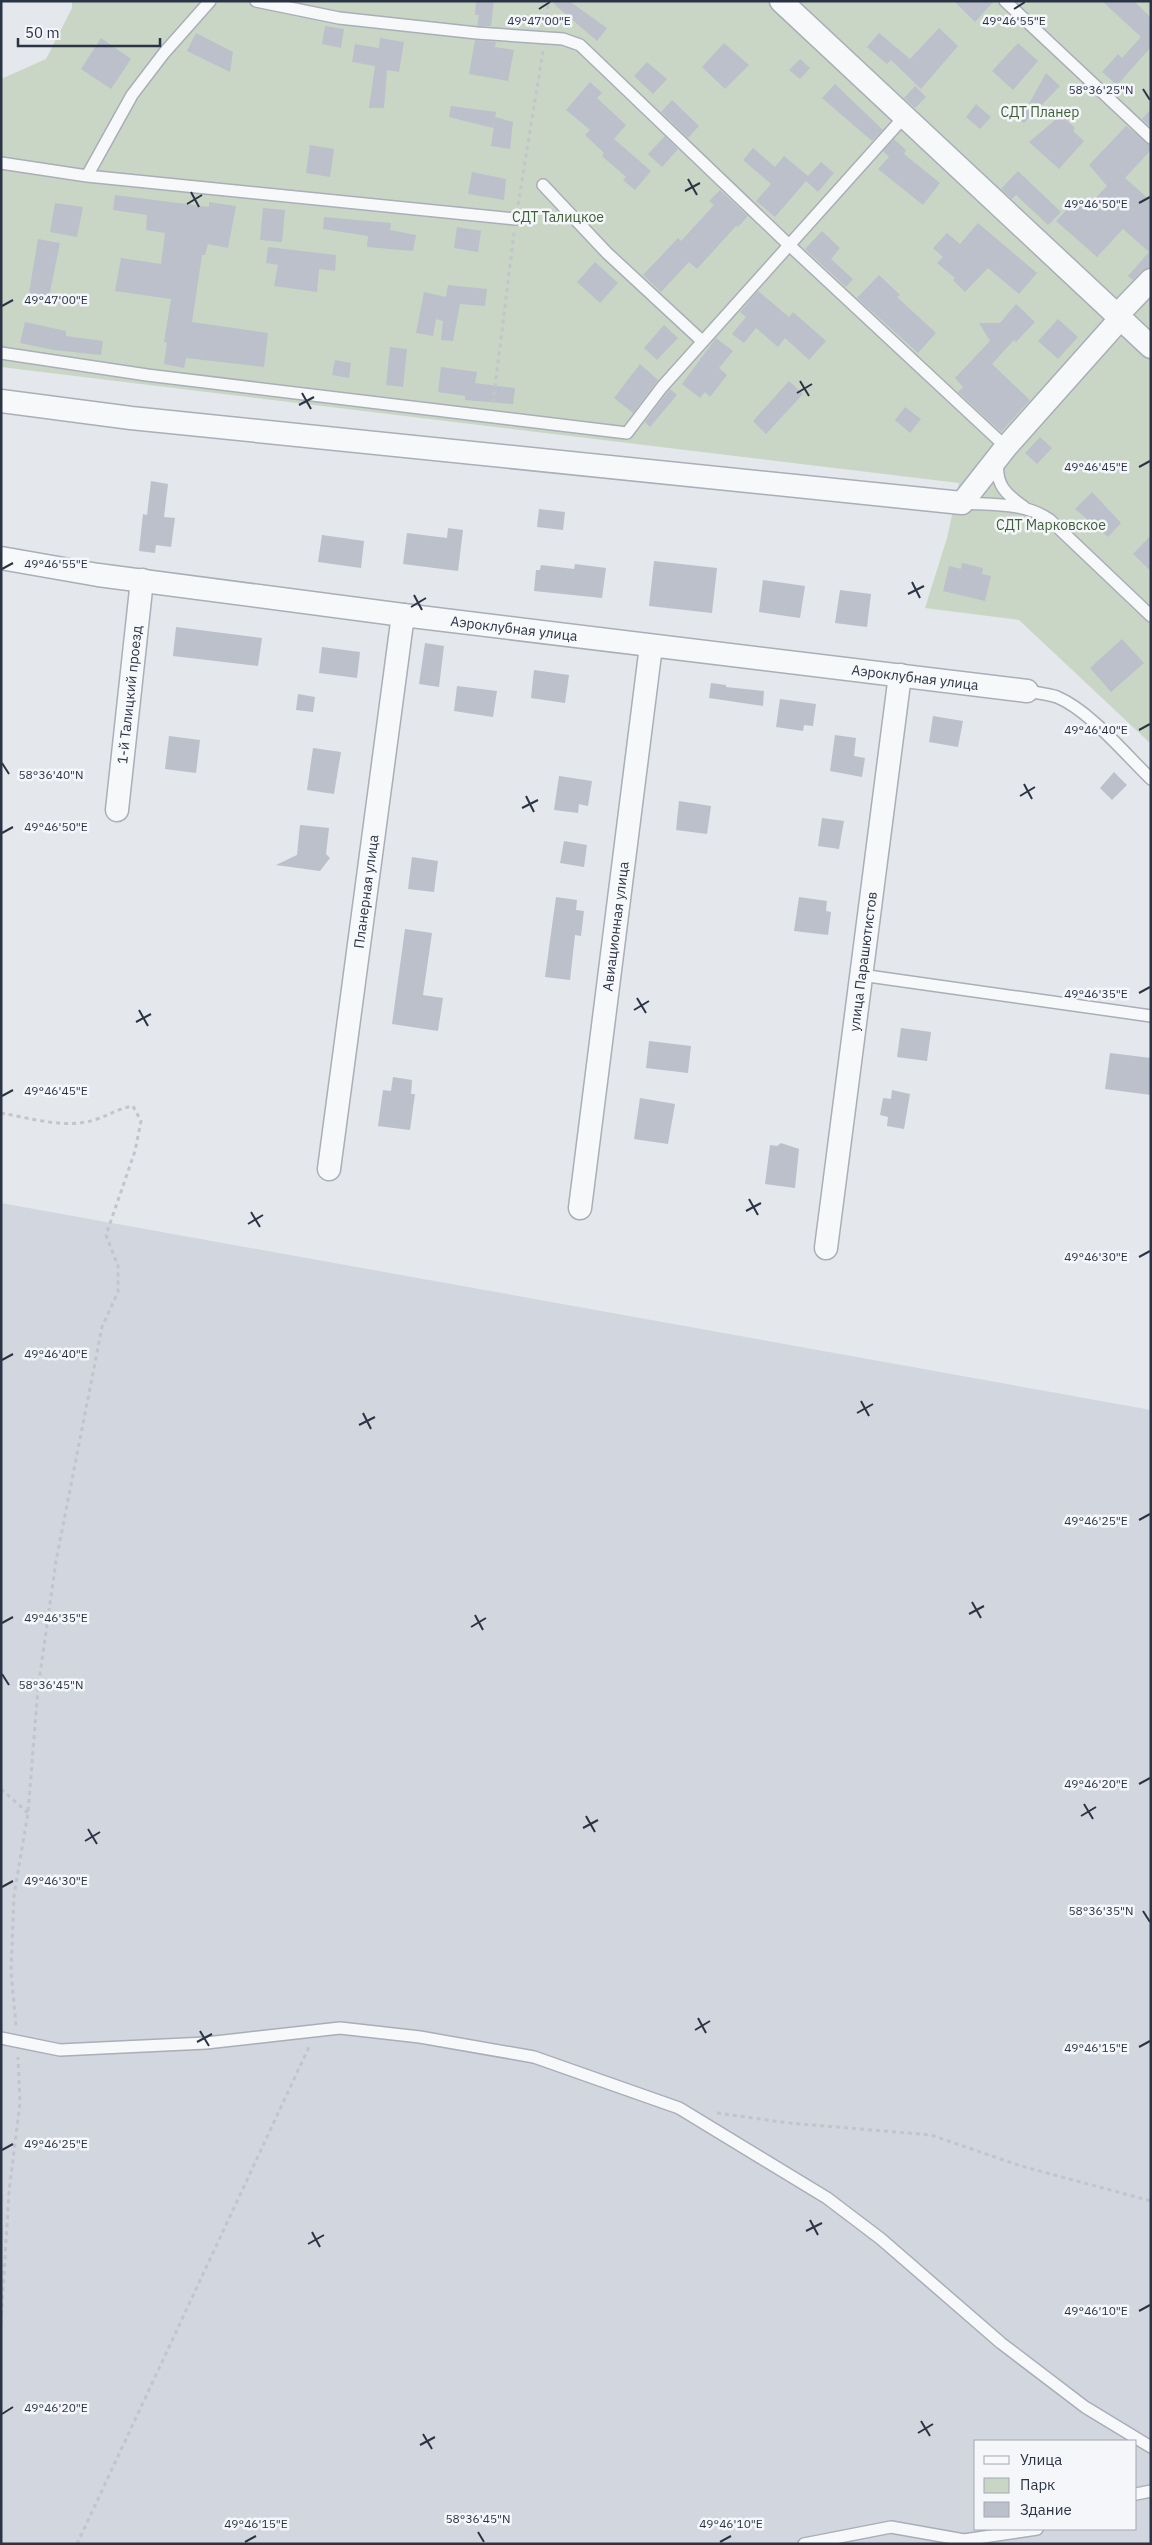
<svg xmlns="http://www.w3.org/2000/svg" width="1152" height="2545" viewBox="0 0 1152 2545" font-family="'IBM Plex Sans',sans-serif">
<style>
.built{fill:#d2d6de;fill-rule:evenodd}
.green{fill:#c9d6c5}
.building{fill:#bbc0ca}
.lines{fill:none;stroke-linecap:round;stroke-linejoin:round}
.service-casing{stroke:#a9aeb7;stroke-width:14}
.minor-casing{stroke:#a9aeb7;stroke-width:25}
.path{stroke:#c2c5cb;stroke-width:3;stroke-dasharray:4 4;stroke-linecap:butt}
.service{stroke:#f7f8fa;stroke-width:11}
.minor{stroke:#f7f8fa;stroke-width:22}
.ticks{fill:none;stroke:#2b3445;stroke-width:2}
.labels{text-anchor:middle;stroke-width:5;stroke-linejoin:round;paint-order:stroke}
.park-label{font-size:14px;fill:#3f6138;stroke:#f4f6f9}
.street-label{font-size:14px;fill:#2b3445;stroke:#f4f6f9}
.ticks-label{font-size:12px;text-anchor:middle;fill:#2b3445;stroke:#f4f6f9;stroke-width:5;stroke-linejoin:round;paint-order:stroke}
</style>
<rect width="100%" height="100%" fill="#e4e7ec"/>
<path class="built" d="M 1,1203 L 1151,1410 L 1151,2544 L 1,2544 ZM 976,2441 L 1136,2441 L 1136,2529 L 976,2529 Z"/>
<path class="green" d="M 72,1 L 1151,1 L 1151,744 L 1019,620 L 925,608 L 947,538 L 959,483 L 1,367 L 1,79 L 46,59 L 72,8 Z"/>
<path class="building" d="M 476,1 L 494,1 L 491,26 L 477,26 L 479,15 L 475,15 Z
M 556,1 L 569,1 L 607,28 L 597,41 L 554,4 Z
M 954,1 L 994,1 L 975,22 Z
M 1102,1 L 1134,1 L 1151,18 L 1151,47 L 1117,85 L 1102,72 L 1118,54 L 1122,58 L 1141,37 Z
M 325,26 L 344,29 L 341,48 L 322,44 Z
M 939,28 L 958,46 L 921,89 L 891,60 L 887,64 L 867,47 L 879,33 L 910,59 Z
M 196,33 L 233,52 L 230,72 L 187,51 Z
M 101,38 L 131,59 L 111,89 L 81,69 Z
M 380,38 L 404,42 L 399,72 L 387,70 L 384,108 L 369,108 L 375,66 L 352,62 L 355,44 L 379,48 Z
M 475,40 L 496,42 L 495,47 L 514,50 L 508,81 L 469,74 Z
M 724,43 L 749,65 L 725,89 L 702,67 Z
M 1018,43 L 1038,61 L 1013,90 L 992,71 Z
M 800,59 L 810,68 L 800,79 L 789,70 Z
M 647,62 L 667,79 L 653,94 L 634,76 Z
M 1046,73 L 1060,86 L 1024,123 L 1020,120 Z
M 590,82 L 602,93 L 597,98 L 626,125 L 614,139 L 651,171 L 635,190 L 623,180 L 626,177 L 602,156 L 604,153 L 585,135 L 590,130 L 566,110 Z
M 835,84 L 883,130 L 872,141 L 822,98 Z
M 915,86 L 926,97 L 915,108 L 904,98 Z
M 672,100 L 699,126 L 688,138 L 661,112 Z
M 976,104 L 991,117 L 980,129 L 966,117 Z
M 451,106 L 496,112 L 493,128 L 449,117 Z
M 1151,109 L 1151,127 L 1142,119 Z
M 1061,115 L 1075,128 L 1073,131 L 1084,141 L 1059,169 L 1029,142 Z
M 495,117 L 513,122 L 510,149 L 491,146 Z
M 1126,126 L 1151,145 L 1151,150 L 1125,178 L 1151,201 L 1151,267 L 1142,271 L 1133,280 L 1128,276 L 1149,252 L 1123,229 L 1097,257 L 1056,221 L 1077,199 L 1087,207 L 1107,186 L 1089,165 Z
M 665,136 L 678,149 L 662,167 L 648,154 Z
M 894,139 L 906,150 L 904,154 L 940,183 L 923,205 L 878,169 L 889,157 L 883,151 Z
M 310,145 L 334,149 L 330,177 L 306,173 Z
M 753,148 L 775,167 L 784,156 L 808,176 L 821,162 L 834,173 L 818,192 L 806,181 L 775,217 L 756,201 L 771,184 L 743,160 Z
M 1018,171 L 1061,212 L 1048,225 L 1016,195 L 1012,199 L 1001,189 Z
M 472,172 L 506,179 L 504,200 L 468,194 Z
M 720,190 L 748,216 L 738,227 L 736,226 L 697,269 L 689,262 L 661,292 L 643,275 L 678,238 L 681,241 L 714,205 L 709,201 Z
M 115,195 L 209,207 L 209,202 L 236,206 L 228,248 L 208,244 L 205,255 L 202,255 L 192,322 L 268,333 L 264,367 L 186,358 L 184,368 L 164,364 L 167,343 L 164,342 L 171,299 L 115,291 L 121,258 L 161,264 L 165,233 L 146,230 L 147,215 L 113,210 Z
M 55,203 L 83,207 L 77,237 L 50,232 Z
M 263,208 L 285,210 L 282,242 L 260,240 Z
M 324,217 L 391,223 L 390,230 L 416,235 L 413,251 L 367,247 L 368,236 L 323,229 Z
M 978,223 L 1037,273 L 1019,294 L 988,268 L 965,292 L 953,280 L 955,278 L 937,263 L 943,257 L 933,248 L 947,233 L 960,244 Z
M 457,227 L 481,231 L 478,252 L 454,248 Z
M 822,231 L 840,248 L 831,259 L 853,279 L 846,287 L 805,249 Z
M 38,239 L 60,243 L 49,297 L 29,293 Z
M 268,247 L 336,255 L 335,271 L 319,269 L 317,292 L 274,286 L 278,265 L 266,263 Z
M 595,262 L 618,283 L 600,303 L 577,282 Z
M 879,275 L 900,295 L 897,297 L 936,333 L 918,353 L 857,298 Z
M 448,285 L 487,289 L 485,306 L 460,304 L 453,341 L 441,340 L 443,321 L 436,319 L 433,336 L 416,333 L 424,292 L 446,297 Z
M 758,291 L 789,317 L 793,312 L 826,341 L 809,360 L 785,338 L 778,347 L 756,328 L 744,343 L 732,334 L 746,317 L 740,312 Z
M 1016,304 L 1035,322 L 1016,342 L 1014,340 L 992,364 L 1030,400 L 1001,432 L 958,392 L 963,387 L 955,378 L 990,341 L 979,323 L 1000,323 Z
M 1058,319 L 1078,337 L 1058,359 L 1038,341 Z
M 25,322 L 66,331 L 66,336 L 103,341 L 101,355 L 54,350 L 20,343 Z
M 664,325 L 678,338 L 657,360 L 644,348 Z
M 716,338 L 733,351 L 719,368 L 727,375 L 710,397 L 705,392 L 700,398 L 682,384 Z
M 390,347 L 407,349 L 403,387 L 386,385 Z
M 335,360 L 351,363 L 349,378 L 332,375 Z
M 640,364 L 658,380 L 633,413 L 614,398 Z
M 441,367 L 477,372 L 475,383 L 515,388 L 513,404 L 465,400 L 465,396 L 438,392 Z
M 789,381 L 803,394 L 766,434 L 753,421 Z
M 670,389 L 677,395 L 650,427 L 645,422 Z
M 905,407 L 921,419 L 910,433 L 895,420 Z
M 1040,437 L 1052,448 L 1037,464 L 1025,453 Z
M 151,481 L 168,484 L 164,517 L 175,518 L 171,547 L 156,545 L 155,553 L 139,551 L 143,514 L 147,515 Z
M 1092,492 L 1121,523 L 1108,537 L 1075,509 Z
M 539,509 L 565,512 L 563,530 L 537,527 Z
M 448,528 L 463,530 L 458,571 L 403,564 L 407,533 L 447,538 Z
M 322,535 L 364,541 L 361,568 L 318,562 Z
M 1151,535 L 1151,571 L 1133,554 Z
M 654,561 L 717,568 L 712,613 L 649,606 Z
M 962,563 L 983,568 L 982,574 L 991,576 L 985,601 L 943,591 L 949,566 L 961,569 Z
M 575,564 L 606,568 L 602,598 L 534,591 L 536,570 L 540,570 L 541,565 L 574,569 Z
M 763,580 L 805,586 L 800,618 L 759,612 Z
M 840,590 L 871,594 L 867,627 L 835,623 Z
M 176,627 L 262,638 L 258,666 L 173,656 Z
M 1122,639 L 1144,663 L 1111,692 L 1090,668 Z
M 425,643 L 444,646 L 439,687 L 419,684 Z
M 322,647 L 360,652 L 357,678 L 319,673 Z
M 534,670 L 569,675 L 565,703 L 531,698 Z
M 711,683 L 726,685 L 726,687 L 764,691 L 763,706 L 709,698 Z
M 457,686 L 497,691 L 493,717 L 454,711 Z
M 298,694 L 315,697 L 313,712 L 296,710 Z
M 780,699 L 816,704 L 813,726 L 804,725 L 803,731 L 776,727 Z
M 933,716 L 963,721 L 958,747 L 929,742 Z
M 835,735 L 856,738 L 854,756 L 865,758 L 862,777 L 830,771 Z
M 169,736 L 200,740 L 196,773 L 165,769 Z
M 313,748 L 341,752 L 334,794 L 307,790 Z
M 1114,772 L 1127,785 L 1112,800 L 1100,788 Z
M 559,776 L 592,781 L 588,806 L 579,804 L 578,813 L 554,810 Z
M 679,801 L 711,806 L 707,834 L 676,830 Z
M 822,818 L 844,821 L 839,849 L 818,846 Z
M 300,825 L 329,828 L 326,854 L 330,858 L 320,871 L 276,865 L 297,855 Z
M 564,841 L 587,845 L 584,867 L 560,863 Z
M 412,857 L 438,861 L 434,892 L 408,889 Z
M 556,897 L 577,900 L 576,910 L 584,911 L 581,936 L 575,935 L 570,980 L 545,977 Z
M 799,897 L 827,901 L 826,911 L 831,912 L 828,935 L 794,931 Z
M 405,929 L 432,933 L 423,995 L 443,998 L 438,1031 L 392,1024 Z
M 901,1028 L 931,1032 L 927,1061 L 897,1057 Z
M 649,1041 L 691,1046 L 688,1073 L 646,1068 Z
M 1110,1053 L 1151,1058 L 1151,1095 L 1105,1089 Z
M 393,1077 L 412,1080 L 411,1094 L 415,1094 L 410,1130 L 378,1126 L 383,1090 L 391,1091 Z
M 892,1090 L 910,1094 L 904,1129 L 887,1126 L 888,1117 L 880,1115 L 883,1098 L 891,1099 Z
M 640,1098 L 675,1104 L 668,1144 L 634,1139 Z
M 781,1143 L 799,1149 L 795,1188 L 765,1184 L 770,1145 L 777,1146 Z"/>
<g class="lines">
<g class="service-casing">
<path id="service" d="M 256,1 L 339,18 L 477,33 L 563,39 L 580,45 L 788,244 L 1006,447
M 1005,1 L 1151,138
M 1,163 L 87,176 L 515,219
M 87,176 L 132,95 L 164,53 L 210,1
M 543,185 L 607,253 L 702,341
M 1,353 L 147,375 L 627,433 L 662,387 L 904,117
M 998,462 C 995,485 1007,495 1024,507
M 962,503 C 991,505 1025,502 1050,520 L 1151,616
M 1027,691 C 1037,693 1048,694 1057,697 C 1089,710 1126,755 1151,779
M 861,975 L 1151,1016
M 1,2038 L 60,2050 L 206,2043 L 340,2028 L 420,2037 L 534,2057 L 679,2108 L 827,2198 L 881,2239 L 1001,2343 L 1085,2407 L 1151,2447
M 1136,2494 L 1151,2491
M 804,2544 L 891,2527 L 964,2540 L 1037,2529"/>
</g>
<g class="minor-casing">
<g id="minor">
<path d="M 781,1 L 1151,347"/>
<path d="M 1,401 L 131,418 L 962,503 L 1006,447 L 1120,319 L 1123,309 L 1151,280"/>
<path id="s1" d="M 1,558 L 98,575 L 403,615 L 1027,691"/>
<path id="s2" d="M 117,810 L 142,580"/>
<path id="s3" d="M 329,1169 L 403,615"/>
<path id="s4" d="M 580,1208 L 651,646"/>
<path id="s5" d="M 826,1248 L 900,675"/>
</g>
</g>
<path class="path" d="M 547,25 L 548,1
M 518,205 L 543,51
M 493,403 L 514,233
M 1,1113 C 31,1118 67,1130 97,1119 C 111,1114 117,1109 133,1106 L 141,1121 L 135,1151 L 106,1235 L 118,1266 L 118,1292 L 102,1327 L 56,1561 L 38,1688 L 28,1813 L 14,1895 L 11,1971 L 16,2026
M 1,1789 L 28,1813
M 717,2113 L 789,2123 L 931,2135 L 1021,2166 L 1151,2201
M 1,2323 L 9,2192 L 20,2103 L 18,2057
M 77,2544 L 309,2047"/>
<use href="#service" class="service"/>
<use href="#minor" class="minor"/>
</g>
<path class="ticks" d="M 539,9 L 550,2M 1014,9 L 1025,2M 1143,89 L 1150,100M 688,179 L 697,195M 685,191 L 700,183M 191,192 L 199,207M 1139,203 L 1150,197M 187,204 L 202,195M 2,306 L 13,300M 800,381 L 809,396M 302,393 L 311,409M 797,393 L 812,384M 299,405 L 314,397M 1139,467 L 1150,461M 2,569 L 13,563M 912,582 L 920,598M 908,594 L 924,586M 414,595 L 422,610M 411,607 L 426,598M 1139,730 L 1150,724M 2,763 L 9,774M 1024,784 L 1032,799M 526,796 L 534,812M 1020,796 L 1035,787M 522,808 L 538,800M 2,833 L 13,827M 1139,993 L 1150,987M 637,998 L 646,1013M 139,1010 L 148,1026M 634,1010 L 649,1001M 136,1022 L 151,1014M 2,1096 L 13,1090M 749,1199 L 758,1215M 746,1211 L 761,1203M 251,1212 L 260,1227M 248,1224 L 263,1215M 1139,1257 L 1150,1251M 2,1360 L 13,1354M 861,1401 L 869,1416M 363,1413 L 371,1429M 857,1413 L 873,1404M 359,1425 L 375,1417M 1139,1520 L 1150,1514M 972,1602 L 981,1618M 969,1614 L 984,1606M 475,1615 L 483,1630M 2,1623 L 13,1617M 471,1627 L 486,1618M 2,1674 L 9,1685M 1139,1784 L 1150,1778M 1084,1804 L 1093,1819M 586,1816 L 595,1832M 1081,1816 L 1096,1807M 583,1828 L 598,1820M 88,1829 L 97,1844M 85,1841 L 100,1832M 2,1887 L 13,1881M 1143,1911 L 1150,1922M 698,2018 L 706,2033M 695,2030 L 710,2021M 200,2031 L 209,2046M 197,2042 L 212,2034M 1139,2047 L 1150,2041M 2,2150 L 13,2144M 810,2220 L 818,2235M 806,2231 L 822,2223M 312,2232 L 320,2247M 308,2244 L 324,2235M 1139,2311 L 1150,2305M 2,2414 L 13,2407M 921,2421 L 930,2436M 918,2433 L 933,2424M 423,2434 L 432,2449M 420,2445 L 435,2437M 478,2532 L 484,2542M 245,2542 L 256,2536M 720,2542 L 731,2536"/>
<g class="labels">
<g class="park-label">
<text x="1040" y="117">СДТ Планер</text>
<text x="558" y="222">СДТ Талицкое</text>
<text x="1051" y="530">СДТ Марковское</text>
</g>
<g class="street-label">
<text dy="5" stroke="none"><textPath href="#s1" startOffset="518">Аэроклубная улица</textPath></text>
<text dy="5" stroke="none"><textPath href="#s1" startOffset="922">Аэроклубная улица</textPath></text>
<text dy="5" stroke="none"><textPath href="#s2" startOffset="116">1-й Талицкий проезд</textPath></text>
<text dy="5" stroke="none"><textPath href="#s3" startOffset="280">Планерная улица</textPath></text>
<text dy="5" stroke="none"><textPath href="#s4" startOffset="284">Авиационная улица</textPath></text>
<text dy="5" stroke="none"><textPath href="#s5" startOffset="289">улица Парашютистов</textPath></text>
</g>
</g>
<g class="ticks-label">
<text x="539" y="25">49°47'00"E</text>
<text x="1014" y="25">49°46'55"E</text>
<text x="1101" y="94">58°36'25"N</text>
<text x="1096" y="208">49°46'50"E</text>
<text x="56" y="304">49°47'00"E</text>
<text x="1096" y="471">49°46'45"E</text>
<text x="56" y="568">49°46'55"E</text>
<text x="1096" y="734">49°46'40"E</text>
<text x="51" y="779">58°36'40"N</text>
<text x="56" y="831">49°46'50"E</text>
<text x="1096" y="998">49°46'35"E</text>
<text x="56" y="1095">49°46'45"E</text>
<text x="1096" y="1261">49°46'30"E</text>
<text x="56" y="1358">49°46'40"E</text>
<text x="1096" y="1525">49°46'25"E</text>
<text x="56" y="1622">49°46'35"E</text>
<text x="51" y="1689">58°36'45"N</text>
<text x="1096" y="1788">49°46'20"E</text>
<text x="56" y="1885">49°46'30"E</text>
<text x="1101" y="1915">58°36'35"N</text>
<text x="1096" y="2052">49°46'15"E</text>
<text x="56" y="2148">49°46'25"E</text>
<text x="1096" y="2315">49°46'10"E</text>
<text x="56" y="2412">49°46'20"E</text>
<text x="478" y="2523">58°36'45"N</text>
<text x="256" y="2528">49°46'15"E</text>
<text x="731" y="2528">49°46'10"E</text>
</g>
<rect width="1152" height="2545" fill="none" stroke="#2b3445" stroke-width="5"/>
<rect x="974" y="2440" width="162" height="90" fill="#f4f6f9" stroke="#a4a8b1"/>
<rect x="984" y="2456" width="25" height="8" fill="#f7f8fa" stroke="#a4a8b1"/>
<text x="1020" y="2465" font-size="15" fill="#2b3445">Улица</text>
<rect x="984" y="2478" width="25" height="15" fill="#c9d6c5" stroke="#a4a8b1"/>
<text x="1020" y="2490" font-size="15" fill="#2b3445">Парк</text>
<rect x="984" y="2502" width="25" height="15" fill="#bbc0ca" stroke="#a4a8b1"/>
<text x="1020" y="2515" font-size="15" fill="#2b3445">Здание</text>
<path d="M18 38v8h142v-8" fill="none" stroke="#2b3445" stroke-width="2.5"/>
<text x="25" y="38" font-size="15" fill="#2b3445" stroke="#f4f6f9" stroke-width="4" paint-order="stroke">50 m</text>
</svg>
